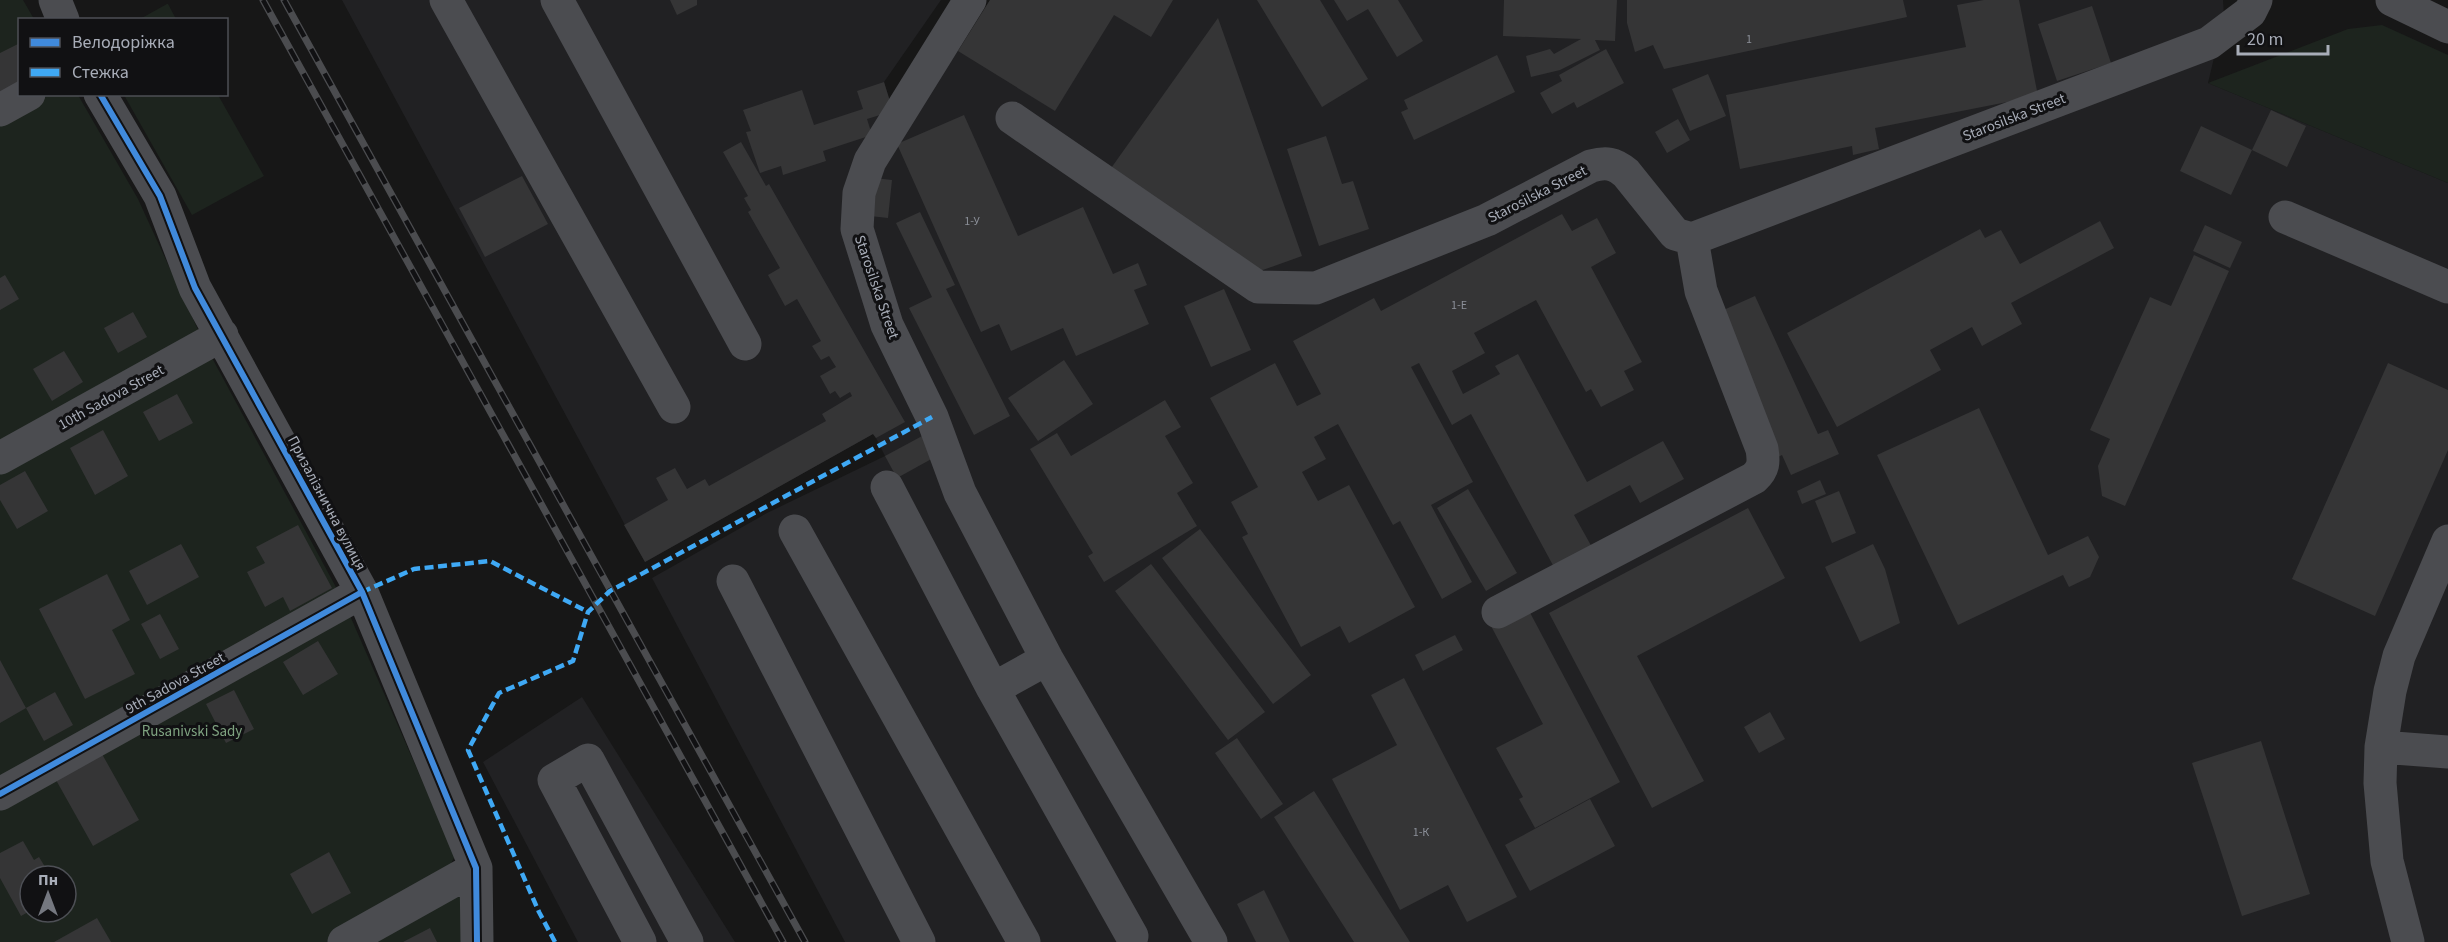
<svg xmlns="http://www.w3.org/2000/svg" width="2448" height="942" viewBox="0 0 2448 942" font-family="'Source Sans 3',sans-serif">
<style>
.built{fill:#212123}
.green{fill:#1d241e;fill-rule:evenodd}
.building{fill:#353536}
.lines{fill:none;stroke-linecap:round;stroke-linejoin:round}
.minor{stroke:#4b4c50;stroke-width:33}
.rail-casing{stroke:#4b4c4f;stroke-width:7}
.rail{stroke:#111113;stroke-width:4.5;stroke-dasharray:14;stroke-linecap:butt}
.quiet{stroke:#3fa9f5;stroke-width:4.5;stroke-dasharray:9 4.5;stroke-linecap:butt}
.cycleway-casing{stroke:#111113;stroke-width:10}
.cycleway{stroke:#408adc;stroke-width:6}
.labels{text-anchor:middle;stroke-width:6;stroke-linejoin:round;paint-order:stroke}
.number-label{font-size:12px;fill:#8b8f98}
.street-label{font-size:15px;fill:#a8adb8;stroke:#111113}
.park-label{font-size:15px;fill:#7fa381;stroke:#111113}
</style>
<rect width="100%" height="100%" fill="#171717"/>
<path class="built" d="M 342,0 L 941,0 L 884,82 L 893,111 L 891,147 L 958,51 L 990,0 L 2223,0 L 2224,16 L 2208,83 L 2448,183 L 2448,942 L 845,942 L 652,578 L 767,513 L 885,456 L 876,438 L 873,434 L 645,562 Z
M 582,697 L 735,942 L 578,942 L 483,762 Z"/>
<path class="green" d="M 0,0 L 23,0 L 34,19 L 20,20 L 20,94 L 78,95 L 138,199 L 205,345 L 344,602 L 455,856 L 448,869 L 467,911 L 465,942 L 0,942 ZM 30,876 L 66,876 L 66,912 L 30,912 Z
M 168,4 L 176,19 L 140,19 L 167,4 Z
M 2382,25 L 2448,55 L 2448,183 L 2208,83 L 2348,29 Z
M 124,95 L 218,95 L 264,176 L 192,215 Z"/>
<path class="building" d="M 670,0 L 697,0 L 697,5 L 677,15 Z
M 990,0 L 1173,0 L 1151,37 L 1114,15 L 1055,111 L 958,51 Z
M 1257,0 L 1320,0 L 1368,79 L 1322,107 Z
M 1334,0 L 1398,0 L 1423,41 L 1397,57 L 1368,9 L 1347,21 Z
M 1504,0 L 1617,0 L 1615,41 L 1595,40 L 1600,50 L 1560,70 L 1531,77 L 1526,56 L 1550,49 L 1554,54 L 1581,39 L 1503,36 Z
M 1627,0 L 1903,0 L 1907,17 L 1664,69 L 1653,45 L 1635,52 L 1627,23 Z
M 1984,0 L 2019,0 L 2038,96 L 1875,128 L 1879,149 L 1853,155 L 1852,146 L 1740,169 L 1726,95 L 1966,47 L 1957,5 Z
M 2092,6 L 2111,63 L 2057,81 L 2038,24 Z
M 1218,18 L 1302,256 L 1257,272 L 1109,171 Z
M 20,43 L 20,87 L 0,97 L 0,53 Z
M 1606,49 L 1624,83 L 1577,108 L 1574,102 L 1552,114 L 1540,93 L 1562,81 L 1559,75 Z
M 1497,55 L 1515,92 L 1414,140 L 1401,112 L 1408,109 L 1404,100 Z
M 1708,74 L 1726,116 L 1690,131 L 1672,89 Z
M 884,82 L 893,111 L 867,119 L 872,135 L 823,151 L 826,161 L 783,175 L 781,166 L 760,173 L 746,132 L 751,131 L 743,110 L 802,90 L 814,125 L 863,109 L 857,91 Z
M 2271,110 L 2306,126 L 2287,167 L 2252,150 Z
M 964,115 L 1018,236 L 1083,207 L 1113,274 L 1138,263 L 1147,285 L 1134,290 L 1149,324 L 1076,356 L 1063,328 L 1011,351 L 999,324 L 981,332 L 897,144 Z
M 1678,119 L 1690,140 L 1667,153 L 1655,132 Z
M 2201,126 L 2252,150 L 2231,195 L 2180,171 Z
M 1326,136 L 1342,184 L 1353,181 L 1369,229 L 1319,246 L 1287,149 Z
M 741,142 L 766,186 L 769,184 L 905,422 L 876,438 L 873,434 L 645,562 L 624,525 L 668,500 L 656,478 L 675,468 L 687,489 L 705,479 L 709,486 L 826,421 L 822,414 L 852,396 L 850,392 L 840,398 L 835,391 L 830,394 L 820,376 L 836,367 L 829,356 L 821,360 L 812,346 L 821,341 L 797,299 L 785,306 L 768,275 L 780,268 L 748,212 L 751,210 L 744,198 L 748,196 L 723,152 Z
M 522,176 L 548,224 L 485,257 L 459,208 Z
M 874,178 L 892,180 L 888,218 L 870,216 Z
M 920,212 L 955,285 L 946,289 L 1010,416 L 974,435 L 909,308 L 932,297 L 896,223 Z
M 1562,214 L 1572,231 L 1597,218 L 1616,253 L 1591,267 L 1642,362 L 1624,371 L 1634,390 L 1601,407 L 1591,389 L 1586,392 L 1536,300 L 1474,333 L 1485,353 L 1452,371 L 1463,394 L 1500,374 L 1495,366 L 1518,354 L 1587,482 L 1663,441 L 1684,479 L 1640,503 L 1630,485 L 1574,515 L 1593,549 L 1555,569 L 1471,414 L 1452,425 L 1419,363 L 1411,367 L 1473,482 L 1431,505 L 1472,582 L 1442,599 L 1400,521 L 1393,525 L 1338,424 L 1314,437 L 1326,459 L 1302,472 L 1318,501 L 1349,485 L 1415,607 L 1349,643 L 1340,626 L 1301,647 L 1242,537 L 1248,534 L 1231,502 L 1258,487 L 1210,398 L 1275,363 L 1297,406 L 1321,394 L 1293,341 L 1374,298 L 1381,311 Z
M 2100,221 L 2114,248 L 2011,303 L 2022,324 L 1982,346 L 1972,327 L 1930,350 L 1941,370 L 1837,427 L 1787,333 L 1980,229 L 1985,238 L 2001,230 L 2020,264 Z
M 2205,225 L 2242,242 L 2230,268 L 2193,251 Z
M 2194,255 L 2229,271 L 2125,506 L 2102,496 L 2098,466 L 2110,439 L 2090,430 L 2150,297 L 2171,306 Z
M 5,275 L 19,299 L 0,310 L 0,278 Z
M 1224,289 L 1251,350 L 1211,367 L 1184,306 Z
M 1755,296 L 1818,434 L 1828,430 L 1839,454 L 1791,475 L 1782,455 L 1776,458 L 1719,312 Z
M 133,312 L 147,337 L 118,353 L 104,328 Z
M 64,351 L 83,382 L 52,401 L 33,369 Z
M 1064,360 L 1093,404 L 1038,441 L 1008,398 Z
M 2388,363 L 2448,390 L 2448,450 L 2375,616 L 2292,579 Z
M 177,394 L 193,423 L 159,441 L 143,412 Z
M 1165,400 L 1181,427 L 1165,436 L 1193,483 L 1177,493 L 1197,526 L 1104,582 L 1088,556 L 1093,553 L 1030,449 L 1057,433 L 1071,456 Z
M 1979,408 L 2048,555 L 2088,536 L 2099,557 L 2090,577 L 2069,587 L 2063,575 L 1958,625 L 1877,455 Z
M 103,430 L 128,476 L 95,495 L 70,448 Z
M 924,435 L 935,457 L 897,478 L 885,456 Z
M 25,471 L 48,511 L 17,529 L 0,500 L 0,485 Z
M 1820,480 L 1826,494 L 1802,504 L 1797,491 Z
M 1468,489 L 1517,573 L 1486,591 L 1437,508 Z
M 1839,491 L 1856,533 L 1832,543 L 1815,501 Z
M 1748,508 L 1785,578 L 1637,656 L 1704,781 L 1652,808 L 1549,613 Z
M 298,525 L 332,588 L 290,611 L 283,597 L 265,607 L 247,572 L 265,563 L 256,547 Z
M 1200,529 L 1311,675 L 1273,704 L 1162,558 Z
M 181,544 L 199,577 L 147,605 L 129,571 Z
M 1873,544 L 1885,569 L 1900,623 L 1860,642 L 1825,567 Z
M 1151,564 L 1265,712 L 1228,740 L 1115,591 Z
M 107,574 L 130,620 L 112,630 L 135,674 L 85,699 L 39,609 Z
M 1527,607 L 1620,782 L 1535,828 L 1519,799 L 1523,797 L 1496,748 L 1543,724 L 1491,626 Z
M 160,614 L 179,649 L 160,659 L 141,624 Z
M 1455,635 L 1463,650 L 1423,671 L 1415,655 Z
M 318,641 L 338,674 L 303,695 L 283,662 Z
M 0,660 L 26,708 L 0,723 Z
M 1404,678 L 1517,897 L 1467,922 L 1448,885 L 1400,910 L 1332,779 L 1397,745 L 1371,695 Z
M 234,690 L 254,729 L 226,743 L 206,704 Z
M 55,692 L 73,725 L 44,741 L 26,708 Z
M 1770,712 L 1785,739 L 1759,753 L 1744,727 Z
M 1237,738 L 1283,804 L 1261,819 L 1215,753 Z
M 2261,741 L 2310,894 L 2242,916 L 2192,763 Z
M 102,754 L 139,820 L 93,846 L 56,780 Z
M 1314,791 L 1410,942 L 1354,942 L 1274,817 Z
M 1590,799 L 1615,846 L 1530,891 L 1505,845 Z
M 23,841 L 34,860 L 39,857 L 50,875 L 30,876 L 30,911 L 21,916 L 0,878 L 0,853 Z
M 329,852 L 351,893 L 312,914 L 290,874 Z
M 1264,890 L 1290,942 L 1256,942 L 1237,904 Z
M 97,918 L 111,942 L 54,942 Z
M 430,928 L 437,942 L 403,942 Z"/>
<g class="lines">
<path class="minor" d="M 55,0 L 63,20
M 446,0 L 674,407
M 557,0 L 745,344
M 970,0 L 870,161 L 859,193 L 857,229 L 887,325 L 932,417 L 960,493 L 1047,659 L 1211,942
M 2392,0 L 2448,27
M 100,94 L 160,196 L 195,288 L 362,592 L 476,868 L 477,942
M 0,110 L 29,94
M 1012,118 L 1258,287 L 1316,288 L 1487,220 L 1591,166 C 1606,162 1614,163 1626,173 L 1675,234 L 1692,239 L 2209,43 L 2250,12 L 2256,0
M 2285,217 L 2448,287
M 0,458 L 222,335
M 887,487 L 993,689 L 1132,936
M 795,531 L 1024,942
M 733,581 L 919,942
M 1498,612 L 1754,478 C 1764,469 1764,462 1762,449 L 1701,291 L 1692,239
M 993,689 L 1047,659
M 2381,747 L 2448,752
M 0,794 L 362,592
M 344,942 L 476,868
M 640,942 L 554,780 L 588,760 L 687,942
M 2408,942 L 2387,861 L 2380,783 L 2381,747 L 2390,691 L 2399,656 L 2448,541"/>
<g class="rail-casing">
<path id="rail" d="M 263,0 L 783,942
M 284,0 L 805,942"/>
</g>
<use href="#rail" class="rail"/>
<path class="quiet" d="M 362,592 L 414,569 L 490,561 L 588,612
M 555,942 L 539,912 L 468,750 L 499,693 L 573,661 L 588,612 L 610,591 L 932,417"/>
<g class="cycleway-casing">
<path id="cycleway" d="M 100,94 L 160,196 L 195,288 L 362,592 L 476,868 L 477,942
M 0,794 L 362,592"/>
</g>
<use href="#cycleway" class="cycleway"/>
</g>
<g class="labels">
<g class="number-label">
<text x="1749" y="43">1</text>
<text x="972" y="225">1-У</text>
<text x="1459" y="309">1-Е</text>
<text x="1421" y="836">1-К</text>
</g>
<g class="street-label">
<text transform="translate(2014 117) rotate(-21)" y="5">Starosilska Street</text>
<text transform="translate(1537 194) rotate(-27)" y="5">Starosilska Street</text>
<text transform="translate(877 287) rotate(71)" y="5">Starosilska Street</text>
<text transform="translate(111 397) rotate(-29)" y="5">10th Sadova Street</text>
<text transform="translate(327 503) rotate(62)" y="5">Призалізнична вулиця</text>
<text transform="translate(175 683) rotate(-29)" y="5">9th Sadova Street</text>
</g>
<g class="park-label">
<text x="192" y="736">Rusanivski Sady</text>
</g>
</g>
<rect x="18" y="18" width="210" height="78" fill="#111113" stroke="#4d4f55" stroke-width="1.5"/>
<rect x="30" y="38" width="30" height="9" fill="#408adc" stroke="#4d4f55" stroke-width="1.5"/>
<text x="72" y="48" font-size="18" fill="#a8adb8">Велодоріжка</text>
<rect x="30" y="68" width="30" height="9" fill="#3fa9f5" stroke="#4d4f55" stroke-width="1.5"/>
<text x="72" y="78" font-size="18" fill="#a8adb8">Стежка</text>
<g transform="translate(48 894)"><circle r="28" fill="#111113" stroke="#4d4f55" stroke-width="1.5"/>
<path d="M0-4.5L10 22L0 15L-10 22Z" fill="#757880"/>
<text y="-9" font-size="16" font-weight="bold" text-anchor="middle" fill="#a8adb8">Пн</text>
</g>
<path d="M2238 45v9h90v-9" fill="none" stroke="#a8adb8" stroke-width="3"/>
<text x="2247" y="45" font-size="18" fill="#a8adb8" stroke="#111113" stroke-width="4.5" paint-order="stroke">20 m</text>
</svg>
